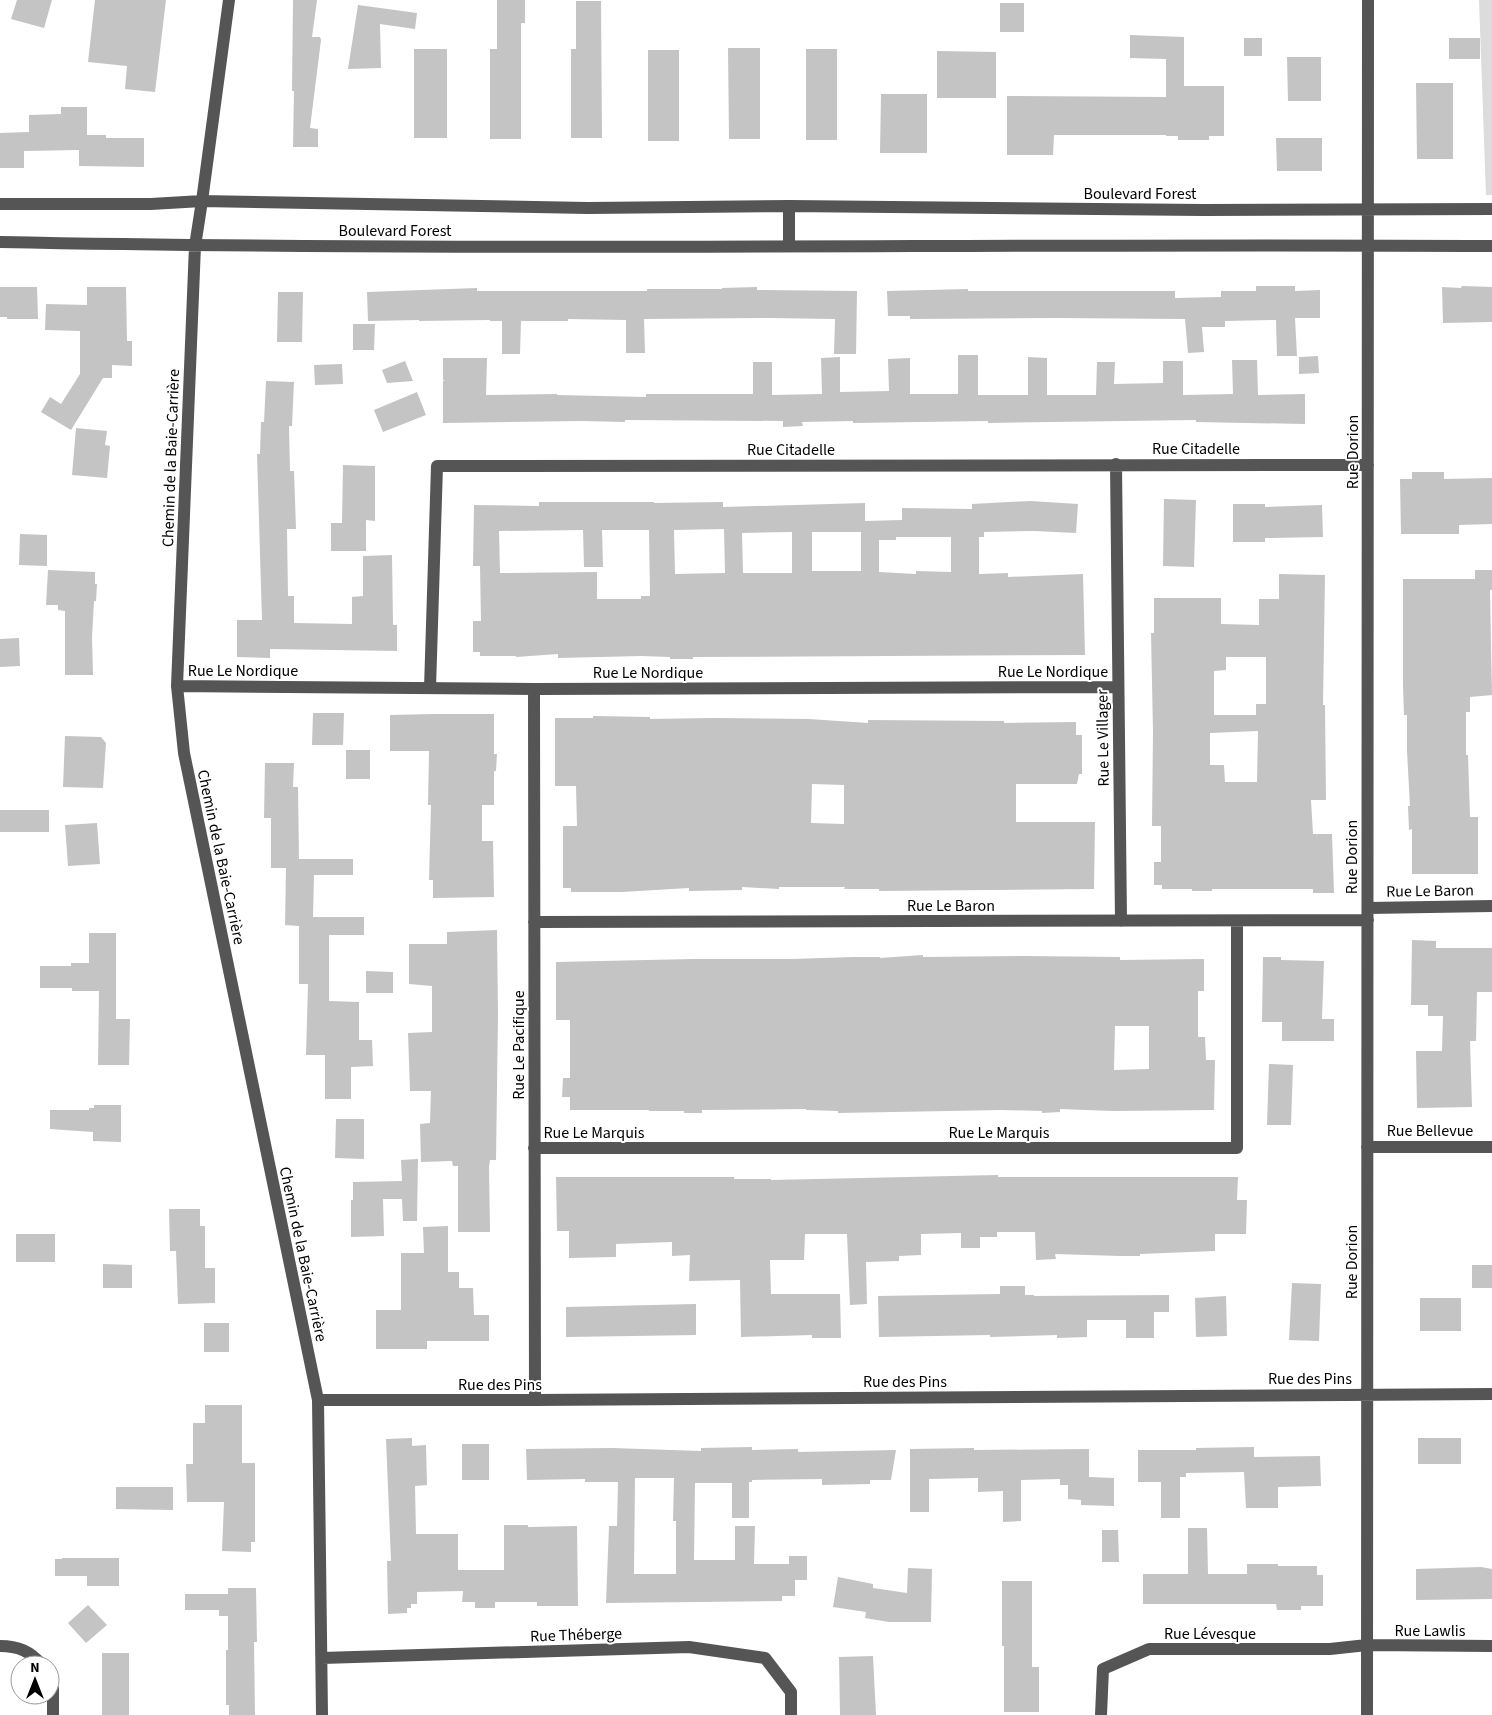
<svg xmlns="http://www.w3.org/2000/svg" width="1492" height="1715" viewBox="0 0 1492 1715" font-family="'Source Sans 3',sans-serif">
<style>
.green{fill:#dcdcdc}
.building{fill:#c4c4c4;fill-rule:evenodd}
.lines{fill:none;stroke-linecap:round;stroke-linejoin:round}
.minor{stroke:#555;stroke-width:12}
.labels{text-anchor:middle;stroke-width:4;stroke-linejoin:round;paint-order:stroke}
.street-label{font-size:16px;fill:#000;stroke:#fff}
</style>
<rect width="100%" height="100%" fill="#fff"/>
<path class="green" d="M 1479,0 L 1492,0 L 1492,195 L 1486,195 Z"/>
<path class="building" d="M 17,0 L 52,0 L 44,28 L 11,19 Z
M 95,0 L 166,0 L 155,92 L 125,89 L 127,66 L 88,62 Z
M 293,0 L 317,0 L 312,37 L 320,37 L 321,40 L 310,128 L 318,129 L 318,147 L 293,147 L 294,91 L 292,91 Z
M 497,0 L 525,0 L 525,23 L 521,23 L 521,139 L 490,139 L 490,49 L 497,49 Z
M 576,1 L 601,1 L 602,138 L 571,138 L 571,49 L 576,49 Z
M 1000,3 L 1024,3 L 1024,32 L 1000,32 Z
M 358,5 L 417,13 L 415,29 L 380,24 L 381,68 L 348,69 Z
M 1130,35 L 1184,37 L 1184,86 L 1224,86 L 1224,136 L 1209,136 L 1209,140 L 1178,140 L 1178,136 L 1166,136 L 1166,135 L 1054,135 L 1053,155 L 1007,155 L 1007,96 L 1166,97 L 1166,59 L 1130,58 Z
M 1244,38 L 1262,38 L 1262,56 L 1244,56 Z
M 1449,38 L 1480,38 L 1480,59 L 1449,59 Z
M 728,48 L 760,48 L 760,139 L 729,139 Z
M 414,49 L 447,49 L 447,138 L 414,138 Z
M 806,49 L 837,49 L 837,140 L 806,140 Z
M 648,50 L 679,50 L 679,141 L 648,141 Z
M 937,51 L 996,52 L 996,98 L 937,98 Z
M 1287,57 L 1321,57 L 1321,101 L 1288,101 Z
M 1416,83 L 1453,83 L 1453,159 L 1417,159 Z
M 881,94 L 927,94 L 927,153 L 880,153 Z
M 61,107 L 87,107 L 87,135 L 106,135 L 106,138 L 144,138 L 144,167 L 79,166 L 79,150 L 24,151 L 24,168 L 0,168 L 0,133 L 29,132 L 29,115 L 61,114 Z
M 1276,138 L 1322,138 L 1322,171 L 1277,171 Z
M 1256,286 L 1295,286 L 1295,291 L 1320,290 L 1320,318 L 1295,318 L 1297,356 L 1277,356 L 1276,320 L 1225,321 L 1225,327 L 1202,327 L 1204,352 L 1188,353 L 1185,319 L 1056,318 L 910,319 L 910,316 L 888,316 L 887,291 L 968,289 L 968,291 L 1175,291 L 1175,298 L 1221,297 L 1221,291 L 1256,291 Z
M 1462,286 L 1492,287 L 1492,322 L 1443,323 L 1442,287 L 1461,288 Z
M 0,287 L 37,287 L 38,319 L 7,319 L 7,317 L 0,317 Z
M 87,287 L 126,287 L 127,341 L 132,341 L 132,366 L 112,365 L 112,378 L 103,378 L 71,430 L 41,412 L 50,397 L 61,404 L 80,374 L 80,331 L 45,330 L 46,304 L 87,305 Z
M 757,287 L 757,290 L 857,291 L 856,354 L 834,354 L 835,319 L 770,318 L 644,319 L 645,353 L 626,353 L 626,320 L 568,319 L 568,321 L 521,321 L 520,354 L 502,354 L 502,321 L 490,321 L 490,320 L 419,321 L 419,320 L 368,321 L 367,292 L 477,288 L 477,291 L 647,291 L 647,289 L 722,289 L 722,288 Z
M 278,292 L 303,292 L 302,342 L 277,342 Z
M 353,324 L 375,324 L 374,350 L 353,350 Z
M 958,355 L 978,355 L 978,395 L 1028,395 L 1028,357 L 1047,358 L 1047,395 L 1096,395 L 1097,362 L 1115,362 L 1114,384 L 1163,383 L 1163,361 L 1183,361 L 1183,395 L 1233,394 L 1232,360 L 1257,360 L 1258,395 L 1305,394 L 1305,424 L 1196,422 L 1196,420 L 988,423 L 988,421 L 853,423 L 853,421 L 802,422 L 803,426 L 783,427 L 783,421 L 625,420 L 625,422 L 581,421 L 443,423 L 443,381 L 445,380 L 443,380 L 443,358 L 487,358 L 486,395 L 557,394 L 557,395 L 646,397 L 646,394 L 753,394 L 753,362 L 772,362 L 772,395 L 822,394 L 821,358 L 840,357 L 840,392 L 889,391 L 888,359 L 910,358 L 910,394 L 958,394 Z
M 1318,356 L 1319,373 L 1299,374 L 1299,357 Z
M 405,361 L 413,381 L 387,383 L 382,370 Z
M 342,364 L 343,384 L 315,385 L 314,365 Z
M 266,381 L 294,382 L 292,426 L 289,426 L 290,471 L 294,471 L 296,529 L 287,529 L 288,596 L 294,596 L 294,623 L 352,624 L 352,597 L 363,596 L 363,556 L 392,555 L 393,625 L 397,625 L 397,651 L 270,649 L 270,658 L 237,657 L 237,620 L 262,620 L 257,454 L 260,454 L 261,422 L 264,422 Z
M 417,392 L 426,415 L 383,432 L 374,410 Z
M 76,428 L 107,431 L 105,445 L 110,446 L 107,478 L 72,475 Z
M 343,465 L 375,466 L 375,521 L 366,520 L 366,551 L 331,551 L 331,523 L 342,523 Z
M 1412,472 L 1444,472 L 1444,479 L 1492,478 L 1492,524 L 1459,525 L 1459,534 L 1401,534 L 1400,479 L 1412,479 Z
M 1164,499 L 1196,500 L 1194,567 L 1163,566 Z
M 1030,501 L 1078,504 L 1076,533 L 1034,531 L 984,532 L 984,537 L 979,537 L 979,574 L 1008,573 L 1008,577 L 1083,574 L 1085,655 L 693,657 L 693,659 L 670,659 L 670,657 L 641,656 L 558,658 L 558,654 L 516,657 L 516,656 L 480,656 L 480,652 L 473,652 L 473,621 L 481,621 L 480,566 L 473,566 L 474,505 L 539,506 L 539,502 L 654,502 L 654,503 L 723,502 L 723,507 L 865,503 L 865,521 L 902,520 L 902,508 L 972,509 L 972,504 ZM 724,529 L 725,573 L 675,574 L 674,530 ZM 583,530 L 584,567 L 603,567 L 602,530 L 649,530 L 650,596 L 641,596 L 641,599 L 597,599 L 597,572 L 500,573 L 499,531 ZM 792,532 L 792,573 L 743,573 L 742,533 ZM 812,532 L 861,532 L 861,571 L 812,571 ZM 896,537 L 951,537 L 951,572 L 916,571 L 916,574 L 879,572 L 879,540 L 896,540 Z
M 1233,504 L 1265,504 L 1265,507 L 1322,505 L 1323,537 L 1265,538 L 1265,542 L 1233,542 Z
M 20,534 L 47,535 L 47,566 L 19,565 Z
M 48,570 L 95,572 L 95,584 L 97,584 L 96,601 L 94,601 L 92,637 L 93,675 L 65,675 L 65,611 L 58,610 L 58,605 L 46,605 Z
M 1475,570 L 1492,570 L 1492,590 L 1490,590 L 1492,695 L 1470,697 L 1470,712 L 1466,712 L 1466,755 L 1468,755 L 1470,817 L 1478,817 L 1478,874 L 1412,874 L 1412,829 L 1409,830 L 1408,806 L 1410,806 L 1407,751 L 1407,715 L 1404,715 L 1403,686 L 1403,579 L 1475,579 Z
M 1279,574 L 1325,575 L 1323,705 L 1325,705 L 1326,800 L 1311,800 L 1313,834 L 1332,834 L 1334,893 L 1313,893 L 1313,889 L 1212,889 L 1212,891 L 1192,891 L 1192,889 L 1162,889 L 1162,885 L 1154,885 L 1154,862 L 1161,862 L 1161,826 L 1152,826 L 1153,732 L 1151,633 L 1154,633 L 1154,598 L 1221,598 L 1221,624 L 1259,625 L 1259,599 L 1279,599 ZM 1226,657 L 1266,657 L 1266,704 L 1256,704 L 1256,715 L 1214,715 L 1214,671 L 1226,670 ZM 1258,731 L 1257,782 L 1225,782 L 1224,765 L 1210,765 L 1210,733 Z
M 19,638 L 20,666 L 0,667 L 0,639 Z
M 313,713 L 344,713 L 343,745 L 312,745 Z
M 434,714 L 494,714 L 494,754 L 497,754 L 496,771 L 494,771 L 494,805 L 482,805 L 482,841 L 493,841 L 494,897 L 433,898 L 433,880 L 429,880 L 431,805 L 428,805 L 429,751 L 390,751 L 390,715 Z
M 593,716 L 650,717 L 650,719 L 713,718 L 809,719 L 868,723 L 868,720 L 1004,721 L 1004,723 L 1076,722 L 1076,735 L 1082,735 L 1082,774 L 1079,774 L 1077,784 L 1016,784 L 1016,822 L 1095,822 L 1094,889 L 879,891 L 879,889 L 844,889 L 845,887 L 779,887 L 779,889 L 742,887 L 742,890 L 689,891 L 689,888 L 622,892 L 571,892 L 571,888 L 563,888 L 563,826 L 577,826 L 576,786 L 555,786 L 555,718 L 593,718 ZM 812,784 L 844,785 L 844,824 L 811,823 Z
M 65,736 L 101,737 L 106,743 L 103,788 L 63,787 Z
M 346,750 L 370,750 L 370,779 L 346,779 Z
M 265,763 L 294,763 L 293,787 L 298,787 L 299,859 L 353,859 L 353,875 L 314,875 L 313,917 L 364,917 L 364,935 L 329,935 L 329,1001 L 359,1002 L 359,1040 L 372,1040 L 373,1066 L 351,1067 L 351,1099 L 325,1099 L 325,1055 L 306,1055 L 308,984 L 299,984 L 299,926 L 285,925 L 286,868 L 271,868 L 271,818 L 264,818 Z
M 0,810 L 49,810 L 49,832 L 0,832 Z
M 97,823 L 100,864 L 68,866 L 65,825 Z
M 497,930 L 498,1014 L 496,1160 L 490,1160 L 489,1167 L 490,1232 L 458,1232 L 458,1166 L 453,1166 L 452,1161 L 421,1162 L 420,1124 L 430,1123 L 431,1091 L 410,1091 L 408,1033 L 432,1032 L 432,986 L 409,984 L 409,944 L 447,944 L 447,932 Z
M 89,933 L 116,933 L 116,1019 L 130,1019 L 129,1065 L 98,1065 L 99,991 L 72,991 L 72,988 L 40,988 L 40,966 L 71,966 L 71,963 L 89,963 Z
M 1412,940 L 1436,941 L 1436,948 L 1492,948 L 1492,992 L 1477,992 L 1476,1041 L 1470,1041 L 1472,1107 L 1417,1108 L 1416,1051 L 1442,1051 L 1443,1016 L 1428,1016 L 1428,1005 L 1411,1005 Z
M 923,955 L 923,957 L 1024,956 L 1120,957 L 1120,960 L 1204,959 L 1204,991 L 1198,991 L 1198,1037 L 1205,1037 L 1206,1060 L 1215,1060 L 1214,1110 L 1113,1111 L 1060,1109 L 1060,1112 L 1042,1113 L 1042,1111 L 1002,1110 L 838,1113 L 838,1111 L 806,1110 L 806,1109 L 702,1110 L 702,1113 L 684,1113 L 684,1111 L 649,1111 L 649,1110 L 570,1110 L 570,1097 L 562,1097 L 563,1078 L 570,1078 L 570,1020 L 556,1020 L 556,962 L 693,959 L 792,959 L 853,957 L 880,957 L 880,958 ZM 1115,1026 L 1149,1026 L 1149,1069 L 1114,1070 Z
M 1263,957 L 1281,957 L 1281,960 L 1324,961 L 1322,1019 L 1334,1019 L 1334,1041 L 1282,1041 L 1282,1022 L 1262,1022 Z
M 366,971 L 393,972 L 393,993 L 366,993 Z
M 1269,1064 L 1293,1065 L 1291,1125 L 1267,1125 Z
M 94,1105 L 121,1105 L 121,1142 L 93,1141 L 93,1132 L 50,1129 L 50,1110 L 89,1110 L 89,1108 L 94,1108 Z
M 336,1119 L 364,1119 L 364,1159 L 335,1158 Z
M 418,1159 L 417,1221 L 403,1221 L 402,1199 L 383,1199 L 384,1236 L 351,1237 L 351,1200 L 353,1200 L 353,1182 L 402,1181 L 401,1160 Z
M 998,1175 L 998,1177 L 1238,1177 L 1237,1200 L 1247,1200 L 1246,1234 L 1215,1234 L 1215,1251 L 1140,1254 L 1140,1256 L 1120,1256 L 1055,1254 L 1056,1259 L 1036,1260 L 1035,1232 L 997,1232 L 997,1237 L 980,1237 L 980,1248 L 961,1248 L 961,1233 L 921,1234 L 921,1255 L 899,1256 L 899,1261 L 866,1262 L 867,1304 L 850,1305 L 847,1234 L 805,1234 L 804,1260 L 770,1260 L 771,1294 L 840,1294 L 841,1338 L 812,1338 L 812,1335 L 741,1337 L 740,1280 L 689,1281 L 690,1255 L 672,1256 L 672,1242 L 616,1244 L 616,1257 L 569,1258 L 569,1231 L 557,1231 L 556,1177 L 734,1177 L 734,1179 L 771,1179 L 771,1180 Z
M 169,1209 L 200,1209 L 200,1226 L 205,1226 L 205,1268 L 215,1268 L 215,1303 L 178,1304 L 176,1251 L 170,1251 Z
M 448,1226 L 448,1272 L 459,1272 L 459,1288 L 473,1288 L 474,1315 L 489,1315 L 489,1341 L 427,1341 L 427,1349 L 376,1349 L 376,1310 L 401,1310 L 401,1253 L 424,1253 L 423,1227 Z
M 16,1234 L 55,1234 L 55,1262 L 16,1262 Z
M 103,1264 L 132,1265 L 132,1288 L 103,1288 Z
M 1472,1265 L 1492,1265 L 1492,1288 L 1472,1288 Z
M 1292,1283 L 1321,1284 L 1319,1341 L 1289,1340 Z
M 1000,1286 L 1025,1286 L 1025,1295 L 1034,1295 L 1034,1296 L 1169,1295 L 1169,1312 L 1154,1312 L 1154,1338 L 1126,1338 L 1126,1320 L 1087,1320 L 1087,1337 L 1057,1338 L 1057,1335 L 990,1337 L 990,1335 L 879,1337 L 878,1296 L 1000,1294 Z
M 1226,1296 L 1227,1336 L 1196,1337 L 1195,1298 Z
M 1420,1298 L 1461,1298 L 1461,1331 L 1420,1331 Z
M 696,1304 L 696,1335 L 566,1337 L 566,1307 Z
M 204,1323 L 229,1323 L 229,1352 L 204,1352 Z
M 205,1405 L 242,1405 L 242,1463 L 255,1463 L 255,1542 L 251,1542 L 251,1552 L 222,1551 L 224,1502 L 187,1502 L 186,1464 L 193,1464 L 193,1423 L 205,1423 Z
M 412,1438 L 412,1446 L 426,1445 L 427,1485 L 415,1486 L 416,1534 L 458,1534 L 458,1570 L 504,1570 L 504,1525 L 528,1525 L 528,1527 L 577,1526 L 578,1606 L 537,1606 L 537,1602 L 495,1602 L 495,1608 L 475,1608 L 475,1602 L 462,1602 L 463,1591 L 417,1592 L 417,1604 L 411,1604 L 411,1608 L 407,1608 L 407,1613 L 388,1614 L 387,1561 L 391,1561 L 386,1439 Z
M 1418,1438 L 1461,1438 L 1461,1464 L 1418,1464 Z
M 462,1444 L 489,1444 L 489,1480 L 462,1480 Z
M 752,1447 L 752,1450 L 798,1449 L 798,1452 L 896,1450 L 891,1480 L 870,1480 L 870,1484 L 822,1485 L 822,1479 L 752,1480 L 752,1482 L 749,1482 L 749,1518 L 732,1518 L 732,1483 L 695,1483 L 694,1560 L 735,1560 L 735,1526 L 755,1526 L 754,1564 L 789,1564 L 789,1556 L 807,1556 L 807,1580 L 795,1580 L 795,1596 L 782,1596 L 782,1601 L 606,1603 L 609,1526 L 617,1526 L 618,1482 L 585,1482 L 585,1479 L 527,1480 L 526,1449 L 612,1448 L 701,1451 L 701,1448 ZM 635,1478 L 674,1478 L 673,1521 L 676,1521 L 676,1574 L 634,1574 Z
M 1254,1447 L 1254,1457 L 1320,1456 L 1321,1486 L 1278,1487 L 1278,1508 L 1246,1508 L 1244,1472 L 1186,1473 L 1186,1477 L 1180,1477 L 1180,1518 L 1161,1518 L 1161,1482 L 1138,1482 L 1138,1450 L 1196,1450 L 1196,1448 Z
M 974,1448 L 974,1450 L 1089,1449 L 1089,1477 L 1114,1478 L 1114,1506 L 1081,1505 L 1081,1500 L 1068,1499 L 1068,1485 L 1060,1485 L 1060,1479 L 1021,1480 L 1021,1521 L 1003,1522 L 1003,1491 L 978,1492 L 978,1478 L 929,1479 L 929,1512 L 910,1512 L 910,1449 Z
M 116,1487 L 173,1487 L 173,1510 L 116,1509 Z
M 1188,1528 L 1207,1528 L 1208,1574 L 1247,1574 L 1247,1564 L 1278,1564 L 1278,1566 L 1317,1566 L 1317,1575 L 1323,1575 L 1323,1606 L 1301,1606 L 1301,1610 L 1277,1610 L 1276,1604 L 1143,1604 L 1143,1574 L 1188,1574 Z
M 1102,1530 L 1118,1530 L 1119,1562 L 1102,1562 Z
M 62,1558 L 119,1558 L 119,1586 L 87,1586 L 87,1576 L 55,1576 L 55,1559 L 62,1559 Z
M 1481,1567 L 1492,1569 L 1492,1599 L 1416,1600 L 1416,1569 Z
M 908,1568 L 932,1569 L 931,1622 L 889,1622 L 865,1618 L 866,1612 L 833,1607 L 838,1577 L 873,1584 L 873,1588 L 907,1593 Z
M 1002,1581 L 1032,1581 L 1032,1667 L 1039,1667 L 1039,1712 L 1004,1712 L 1004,1646 L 1002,1646 Z
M 228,1588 L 256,1588 L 257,1642 L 254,1642 L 255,1715 L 229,1715 L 229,1705 L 226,1705 L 226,1650 L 228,1650 L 228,1616 L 219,1616 L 219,1610 L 185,1610 L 185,1594 L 228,1594 Z
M 88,1605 L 107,1625 L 86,1643 L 68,1623 Z
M 102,1653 L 129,1653 L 129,1715 L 102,1715 Z
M 873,1656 L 876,1715 L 840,1715 L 839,1657 Z"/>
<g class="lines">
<path class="minor" d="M 229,0 L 202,201 L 195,246 L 177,686 L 184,753 L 318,1400 L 322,1715
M 0,204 L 151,204 L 202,201 L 588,208 L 789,206 L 1203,210 L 1492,209
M 789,206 L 789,245
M 0,242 C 497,252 995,243 1492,246
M 1116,464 L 1121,921
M 177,686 L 534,689 L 1118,687
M 430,688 L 437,466 L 1368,465
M 534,689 L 535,1400
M 1368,908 L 1492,906
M 534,922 L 1368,920
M 1367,1147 L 1492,1147
M 534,1148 L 1237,1148 L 1237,921
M 318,1400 L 535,1400 L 1492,1394
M 0,1646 C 18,1646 30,1651 42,1665
M 322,1658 L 689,1647 L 765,1658 L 791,1692 L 791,1715
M 50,1679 L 53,1689 L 53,1715
M 1101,1715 L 1103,1669 L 1149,1649 L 1330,1649 L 1367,1645 L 1492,1646
M 1367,1715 L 1368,0"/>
</g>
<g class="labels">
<g class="street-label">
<text x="1140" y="199">Boulevard Forest</text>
<text x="395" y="236">Boulevard Forest</text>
<text x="1196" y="454">Rue Citadelle</text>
<text x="791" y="455">Rue Citadelle</text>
<text transform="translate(1352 452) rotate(-90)" y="6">Rue Dorion</text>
<text transform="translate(170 458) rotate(-88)" y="6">Chemin de la Baie-Carrière</text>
<text x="243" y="676">Rue Le Nordique</text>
<text x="1053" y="677">Rue Le Nordique</text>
<text x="648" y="678">Rue Le Nordique</text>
<text transform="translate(1102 738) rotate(-91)" y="6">Rue Le Villager</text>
<text transform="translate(222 857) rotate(78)" y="6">Chemin de la Baie-Carrière</text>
<text transform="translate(1351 857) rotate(-90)" y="6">Rue Dorion</text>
<text transform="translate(1430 890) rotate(-1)" y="6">Rue Le Baron</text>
<text x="951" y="911">Rue Le Baron</text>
<text transform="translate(518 1045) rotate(-90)" y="6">Rue Le Pacifique</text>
<text x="1430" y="1136">Rue Bellevue</text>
<text x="594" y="1138">Rue Le Marquis</text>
<text x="999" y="1138">Rue Le Marquis</text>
<text transform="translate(304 1254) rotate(78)" y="6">Chemin de la Baie-Carrière</text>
<text transform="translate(1351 1262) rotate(-90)" y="6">Rue Dorion</text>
<text x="1310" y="1384">Rue des Pins</text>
<text x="905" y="1387">Rue des Pins</text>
<text x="500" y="1390">Rue des Pins</text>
<text x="1430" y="1636">Rue Lawlis</text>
<text x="1210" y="1639">Rue Lévesque</text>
<text transform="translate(576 1634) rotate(-2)" y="6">Rue Théberge</text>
</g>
</g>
<g transform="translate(35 1680)"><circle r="24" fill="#ffffff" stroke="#999999"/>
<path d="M0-4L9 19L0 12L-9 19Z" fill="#000000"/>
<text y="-8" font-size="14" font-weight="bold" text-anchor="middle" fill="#000000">N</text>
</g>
</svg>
